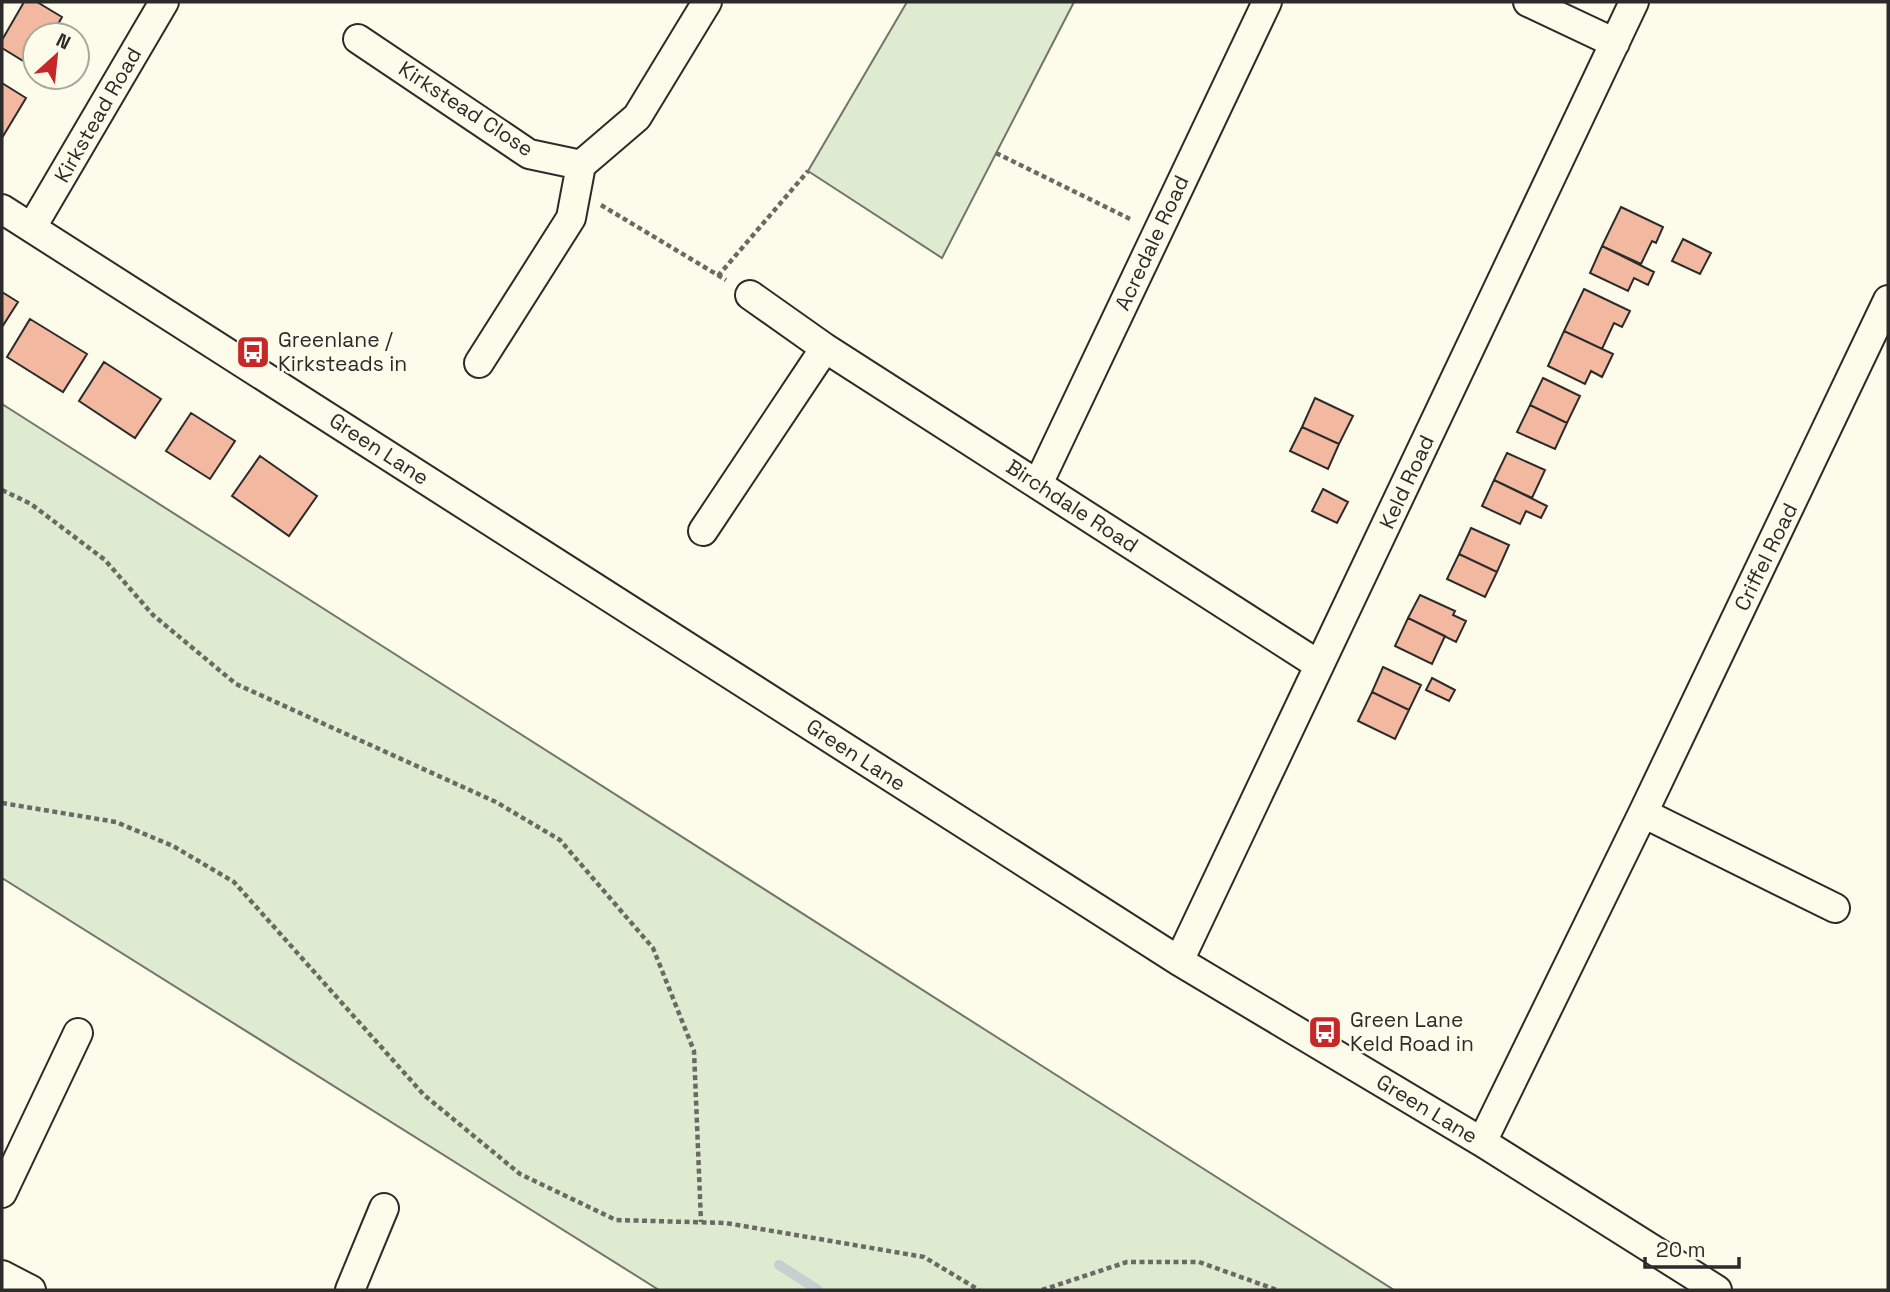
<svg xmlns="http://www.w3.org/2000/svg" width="1890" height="1292" viewBox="0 0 1890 1292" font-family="'Space Grotesk',sans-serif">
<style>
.green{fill:#deebd1;stroke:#74746e;stroke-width:2}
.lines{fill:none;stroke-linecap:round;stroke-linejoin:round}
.stream{stroke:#c7d0d0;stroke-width:10}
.building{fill:#f2b8a0;stroke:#2b2b2b;stroke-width:2}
.minor-casing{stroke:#2b2b2b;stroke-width:32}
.path{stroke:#6a6964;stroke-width:4.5;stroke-dasharray:5 3.5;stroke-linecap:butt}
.minor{stroke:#fdfbea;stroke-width:28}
.labels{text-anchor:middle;stroke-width:5;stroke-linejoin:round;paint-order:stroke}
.street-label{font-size:21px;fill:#2b2b2b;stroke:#fdfbea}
.poi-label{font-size:21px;fill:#2b2b2b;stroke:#fdfbea;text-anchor:start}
</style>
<rect width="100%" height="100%" fill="#fdfbea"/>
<path class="green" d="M 907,2 L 1074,2 L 942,258 L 808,171 Z
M 2,404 L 1394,1290 L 659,1290 L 2,878 Z"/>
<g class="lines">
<path class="stream" d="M 779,1265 L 818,1290"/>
</g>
<path class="building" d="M 24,2 L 37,2 L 62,17 L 52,35 L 35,35 L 33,67 L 2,48 L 2,40 Z
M 2,83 L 26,98 L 2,138 Z
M 1621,207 L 1663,227 L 1656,243 L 1652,241 L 1641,264 L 1602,246 Z
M 1683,239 L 1711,253 L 1700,274 L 1672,261 Z
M 1602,246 L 1654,272 L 1648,285 L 1634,278 L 1628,291 L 1590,273 Z
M 1584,289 L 1630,311 L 1622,327 L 1614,323 L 1602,349 L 1564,331 Z
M 2,292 L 18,302 L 2,327 Z
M 30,319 L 87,354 L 63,392 L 7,357 Z
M 1564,331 L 1613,354 L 1602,377 L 1591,371 L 1585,384 L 1548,366 Z
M 104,362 L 161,399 L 135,438 L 79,401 Z
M 1543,378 L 1580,396 L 1567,423 L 1530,405 Z
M 1315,398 L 1353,416 L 1339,444 L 1302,427 Z
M 1530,405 L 1567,423 L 1555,449 L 1517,432 Z
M 191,413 L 235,441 L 210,479 L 166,451 Z
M 1302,427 L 1339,444 L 1328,469 L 1290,451 Z
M 1507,453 L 1545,470 L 1532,498 L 1494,480 Z
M 260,456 L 317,496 L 289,536 L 232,496 Z
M 1494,480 L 1547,506 L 1541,518 L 1526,511 L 1520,524 L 1482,506 Z
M 1323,489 L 1348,502 L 1337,523 L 1312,511 Z
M 1471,528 L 1509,545 L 1497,572 L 1459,554 Z
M 1459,554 L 1497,572 L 1485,597 L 1447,579 Z
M 1420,595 L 1455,611 L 1453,615 L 1466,621 L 1456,642 L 1408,618 Z
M 1408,618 L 1445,636 L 1432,664 L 1395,646 Z
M 1383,667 L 1421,685 L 1409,710 L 1372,692 Z
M 1432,678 L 1455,690 L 1449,701 L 1426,690 Z
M 1372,692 L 1409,710 L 1395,739 L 1358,721 Z"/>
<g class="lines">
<g class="minor-casing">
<path id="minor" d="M 1528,2 L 1615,43
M 358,39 L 529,154 L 581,165 L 637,117 L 707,2
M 2,209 L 1179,961 L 1482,1142 L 1717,1290
M 32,227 L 164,2
M 750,295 L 825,348 L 1319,665
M 479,363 L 571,218 L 581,165
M 1038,484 L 1267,2
M 703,531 L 825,348
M 1643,813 L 1835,908
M 1179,961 L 1634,2
M 1482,1142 L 1643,813 L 1888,300
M 2,1193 L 78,1033
M 2,1275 L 31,1290
M 350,1290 L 384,1208"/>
</g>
<path class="path" d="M 996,153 L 1130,219
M 601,205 L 726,280
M 718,276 L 808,171
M 2,490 L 31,504 L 105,560 L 153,615 L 236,684 L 496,802 L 560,840 L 653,948 L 694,1051 L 701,1222
M 2,803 L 116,822 L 173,846 L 234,882 L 424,1095 L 520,1174 L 616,1220 L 726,1223 L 924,1257 L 979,1290
M 1042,1290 L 1127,1262 L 1199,1262 L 1277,1290"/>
<use href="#minor" class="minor"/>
</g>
<defs>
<g id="bus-square" transform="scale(1.75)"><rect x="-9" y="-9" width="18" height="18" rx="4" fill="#c62828" stroke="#fdfbea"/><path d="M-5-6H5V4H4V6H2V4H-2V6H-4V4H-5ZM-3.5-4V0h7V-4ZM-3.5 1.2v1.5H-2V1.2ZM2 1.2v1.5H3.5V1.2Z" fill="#fff"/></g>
</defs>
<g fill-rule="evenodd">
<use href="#bus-square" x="253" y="352"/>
<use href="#bus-square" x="1325" y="1032"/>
</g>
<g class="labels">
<g class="street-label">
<text transform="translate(466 109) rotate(33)" y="7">Kirkstead Close</text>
<text transform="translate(98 115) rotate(-60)" y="7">Kirkstead Road</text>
<text transform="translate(1152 243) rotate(-65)" y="7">Acredale Road</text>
<text transform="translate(379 449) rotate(33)" y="7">Green Lane</text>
<text transform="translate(1407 482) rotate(-65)" y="7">Keld Road</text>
<text transform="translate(1072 506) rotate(33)" y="7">Birchdale Road</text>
<text transform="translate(1766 557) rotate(-64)" y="7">Criffel Road</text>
<text transform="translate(856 755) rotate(33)" y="7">Green Lane</text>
<text transform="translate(1427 1109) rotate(31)" y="7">Green Lane</text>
</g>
<g class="poi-label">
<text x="278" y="347">Greenlane /<tspan x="278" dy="24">Kirksteads in</tspan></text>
<text x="1350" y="1027">Green Lane<tspan x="1350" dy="24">Keld Road in</tspan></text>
</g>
</g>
<rect width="1890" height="1292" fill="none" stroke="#2b2b2b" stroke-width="7"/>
<g transform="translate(56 56) rotate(27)"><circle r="33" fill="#fdfbea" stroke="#a9a89e" stroke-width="2"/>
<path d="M0-5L12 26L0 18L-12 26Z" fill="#c62828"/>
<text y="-10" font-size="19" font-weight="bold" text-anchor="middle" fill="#2b2b2b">N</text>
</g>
<path d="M1645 1257v10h94v-10" fill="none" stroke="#2b2b2b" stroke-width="3.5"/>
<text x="1656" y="1257" font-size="21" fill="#2b2b2b" stroke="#fdfbea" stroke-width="5" paint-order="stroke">20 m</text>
</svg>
